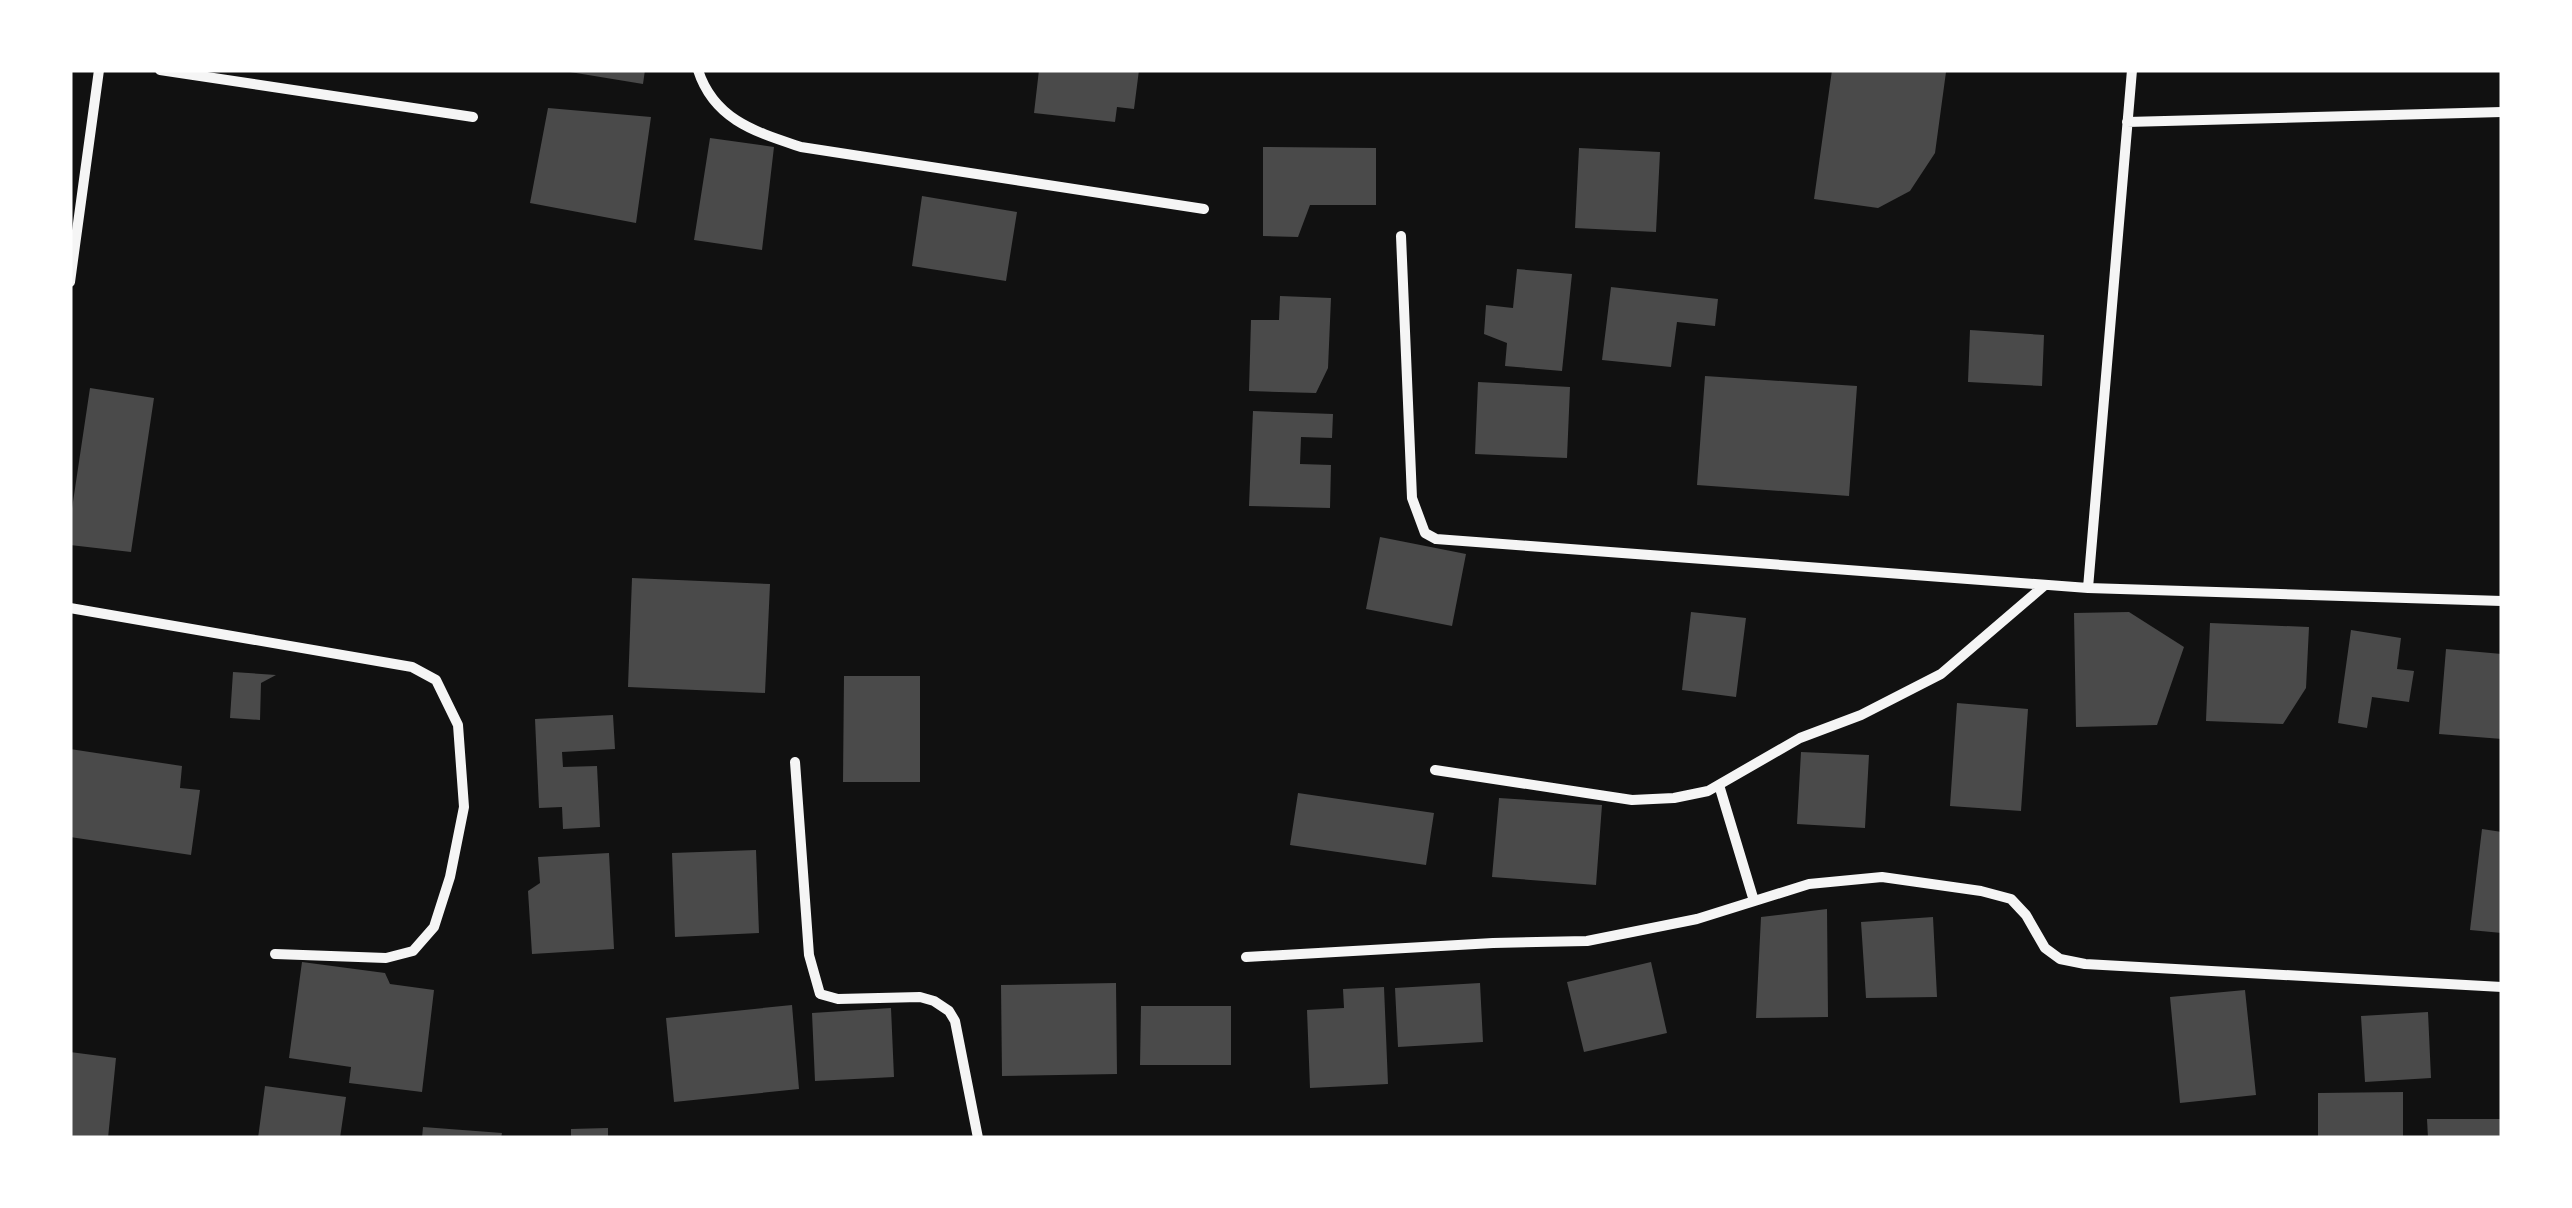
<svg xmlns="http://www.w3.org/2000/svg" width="2572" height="1208" viewBox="0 0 2572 1208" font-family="'Work Sans',sans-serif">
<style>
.building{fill:#4a4a4a}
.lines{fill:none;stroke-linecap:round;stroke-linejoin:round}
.minor{stroke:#f5f5f5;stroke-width:10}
</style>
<rect width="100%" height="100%" fill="#111"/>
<path class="building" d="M 570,70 L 645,70 L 643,84 L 570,72 Z
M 1039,70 L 1139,70 L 1134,109 L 1117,107 L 1115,122 L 1034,113 Z
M 1832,70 L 1946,72 L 1935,153 L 1910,191 L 1878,208 L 1814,199 Z
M 548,108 L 651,117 L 636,223 L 530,203 Z
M 710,138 L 774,147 L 762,250 L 694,240 Z
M 1263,147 L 1376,148 L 1376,205 L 1310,205 L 1298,237 L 1263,236 Z
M 1579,148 L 1660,152 L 1656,232 L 1575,228 Z
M 922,196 L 1017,212 L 1006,281 L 912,266 Z
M 1517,269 L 1572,274 L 1562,371 L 1505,366 L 1507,343 L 1484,334 L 1486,305 L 1513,308 Z
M 1611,287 L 1718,299 L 1715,326 L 1677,322 L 1671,367 L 1602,360 Z
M 1280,296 L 1331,298 L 1328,368 L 1316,393 L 1249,391 L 1251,320 L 1279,320 Z
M 1970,330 L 2044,335 L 2042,386 L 1968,382 Z
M 1705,376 L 1857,386 L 1849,496 L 1697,485 Z
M 1478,382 L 1570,387 L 1567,458 L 1475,454 Z
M 90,388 L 154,398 L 131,552 L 70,545 L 70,522 Z
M 1253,411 L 1333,414 L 1332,438 L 1301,437 L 1300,464 L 1331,465 L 1330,508 L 1249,506 Z
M 1380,537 L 1466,554 L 1452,626 L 1366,609 Z
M 632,578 L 770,584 L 765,693 L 628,687 Z
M 1691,612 L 1746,618 L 1736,697 L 1682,690 Z
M 2129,612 L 2184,647 L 2157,725 L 2076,727 L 2074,613 Z
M 2210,623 L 2309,627 L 2306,688 L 2283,724 L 2206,721 Z
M 2351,630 L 2401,638 L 2397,669 L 2414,671 L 2409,702 L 2372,697 L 2367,728 L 2338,723 Z
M 2446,649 L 2502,654 L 2502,739 L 2439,734 Z
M 233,672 L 276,675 L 261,683 L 260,720 L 230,718 Z
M 844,676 L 920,676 L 920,782 L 843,782 Z
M 1957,703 L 2028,709 L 2021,811 L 1950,806 Z
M 613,715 L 615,749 L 562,752 L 563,767 L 597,766 L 600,827 L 563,829 L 562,807 L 539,808 L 535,719 Z
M 70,749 L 182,766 L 180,788 L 200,790 L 191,855 L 70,837 Z
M 1801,752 L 1869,755 L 1865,828 L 1797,824 Z
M 1298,793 L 1434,813 L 1426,865 L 1290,845 Z
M 1499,798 L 1602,805 L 1596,885 L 1492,877 Z
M 2482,829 L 2502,832 L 2502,933 L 2470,930 Z
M 756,850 L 759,933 L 675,937 L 672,853 Z
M 609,853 L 614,949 L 532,954 L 528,891 L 540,883 L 538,857 Z
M 1827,909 L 1828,1017 L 1756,1018 L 1761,917 Z
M 1933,917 L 1937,997 L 1866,998 L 1861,922 Z
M 302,962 L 385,973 L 390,984 L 434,990 L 422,1092 L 349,1083 L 351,1067 L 289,1058 Z
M 1651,962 L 1667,1033 L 1584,1052 L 1567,982 Z
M 1116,983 L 1117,1074 L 1002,1076 L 1001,985 Z
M 1480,983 L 1483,1042 L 1398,1047 L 1395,988 Z
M 1384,987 L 1388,1084 L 1310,1088 L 1307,1010 L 1344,1008 L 1343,989 Z
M 2245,990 L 2256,1095 L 2180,1103 L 2170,997 Z
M 792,1005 L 799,1089 L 674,1102 L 666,1018 Z
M 1141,1006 L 1231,1006 L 1231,1065 L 1140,1065 Z
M 891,1008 L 894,1077 L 815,1081 L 812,1013 Z
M 2428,1012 L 2431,1078 L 2365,1082 L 2361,1016 Z
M 70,1052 L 116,1058 L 108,1138 L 70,1138 Z
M 265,1086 L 346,1097 L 340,1138 L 258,1138 Z
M 2403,1092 L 2403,1138 L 2318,1138 L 2318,1093 Z
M 2427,1119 L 2502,1119 L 2502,1138 L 2428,1138 Z
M 423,1127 L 502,1133 L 501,1138 L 422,1138 Z
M 608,1128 L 608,1138 L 571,1138 L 571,1129 Z"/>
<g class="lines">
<path class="minor" d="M 160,70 L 473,117
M 698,70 C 714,120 756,132 801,147 L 1204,209
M 2127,122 L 2502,112
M 1401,236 L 1412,498 L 1425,533 L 1436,539 L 2088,588 L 2502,601
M 70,282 L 99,70
M 2088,588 L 2132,70
M 70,608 L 412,667 L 436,680 L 458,725 L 464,807 L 450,877 L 434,927 L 413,951 L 386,958 L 275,954
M 795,762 L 809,955 L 820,994 L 838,999 L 920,997 L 934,1001 L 949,1011 L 955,1021 L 978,1138
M 1435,770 L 1632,800 L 1674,798 L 1708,791 L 1800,738 L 1861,715 L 1941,674 L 2045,585
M 1719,785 L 1754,901
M 1246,957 L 1493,943 L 1587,941 L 1697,919 L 1809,884 L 1882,877 L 1981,891 L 2011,899 L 2026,915 L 2045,948 L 2060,959 L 2085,964 L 2502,987"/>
</g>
<rect width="2572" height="1208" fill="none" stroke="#ffffff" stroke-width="145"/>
</svg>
